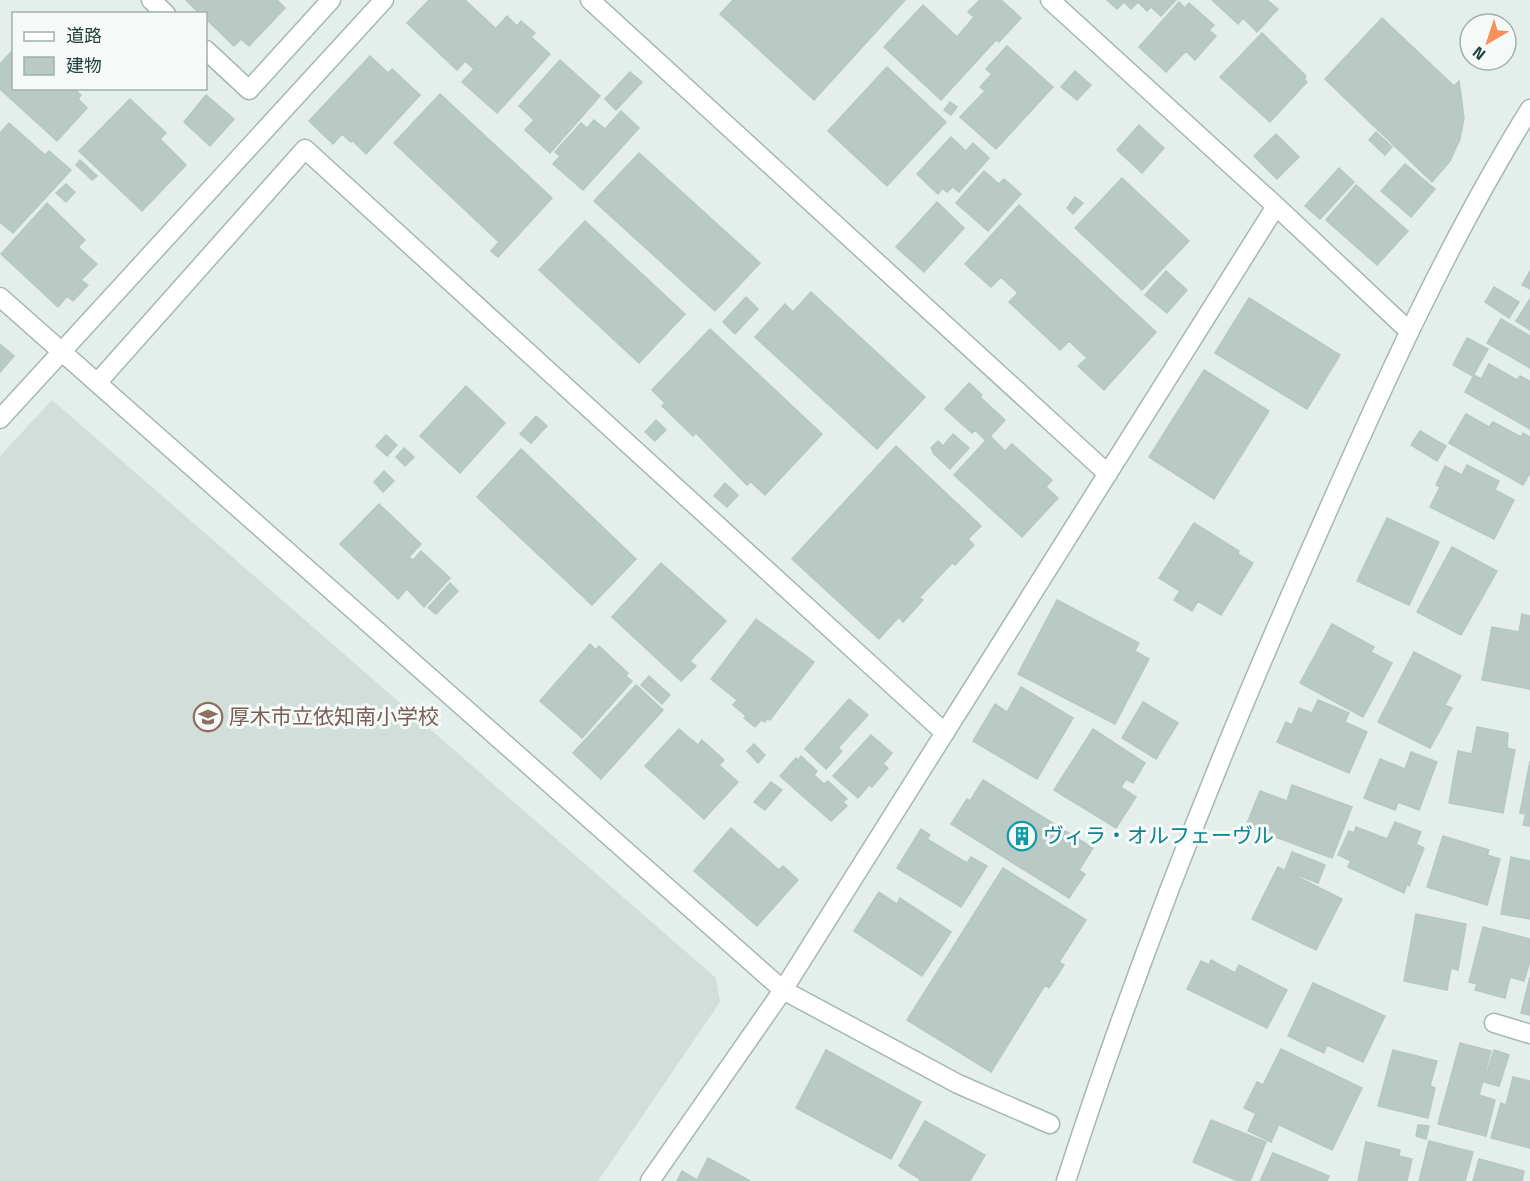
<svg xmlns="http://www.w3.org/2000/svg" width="1530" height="1181" viewBox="0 0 1530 1181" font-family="'Titillium Web','Noto Sans JP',sans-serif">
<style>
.built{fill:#d2deda}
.building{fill:#b9c9c4;stroke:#b6c8c3;stroke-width:1.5}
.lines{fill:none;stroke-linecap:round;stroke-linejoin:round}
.minor-casing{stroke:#a6b7b3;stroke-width:21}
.minor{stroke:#fff;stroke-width:18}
.labels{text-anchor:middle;stroke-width:6;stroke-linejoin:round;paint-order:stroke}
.education-label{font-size:21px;fill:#785e54;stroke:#f5faf8;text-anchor:start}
.culture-label{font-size:21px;fill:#0d838f;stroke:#f5faf8;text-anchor:start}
</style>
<rect width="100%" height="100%" fill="#e4eeeb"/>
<path class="built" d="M 52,400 L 716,978 L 720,1002 L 598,1181 L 0,1181 L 0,456 Z"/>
<path class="building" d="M 186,0 L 277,0 L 285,8 L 249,46 L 241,39 L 234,46 L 206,19 L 206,14 L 200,14 Z
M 429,0 L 465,0 L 496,29 L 457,70 L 407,23 Z
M 733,0 L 905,0 L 814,100 L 720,14 Z
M 980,0 L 1001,0 L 1021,18 L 999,42 L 996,40 L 941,100 L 884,47 L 923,5 L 957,37 L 974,17 L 968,12 Z
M 1107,0 L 1176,0 L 1161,16 L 1151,7 L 1147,11 L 1138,2 L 1131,9 L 1124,2 L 1117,9 Z
M 1212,0 L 1267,0 L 1278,9 L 1257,32 L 1243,18 L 1238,24 Z
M 1179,2 L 1185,8 L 1189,3 L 1214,25 L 1209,30 L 1216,36 L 1195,60 L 1186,51 L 1166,72 L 1139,47 Z
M 507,16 L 517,26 L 521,21 L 535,33 L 531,37 L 550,54 L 497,113 L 462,82 L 474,69 L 466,62 Z
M 1382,18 L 1454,86 L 1459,81 L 1464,118 L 1460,139 L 1450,161 L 1432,182 L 1325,79 Z
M 1262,33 L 1306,76 L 1304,79 L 1307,82 L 1270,122 L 1220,77 Z
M 1007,46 L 1053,87 L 996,149 L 960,117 L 985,91 L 980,87 L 992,74 L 986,69 Z
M 14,49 L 14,88 L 73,88 L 81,95 L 78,99 L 87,108 L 57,141 L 0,89 L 0,64 Z
M 370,56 L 388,73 L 392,69 L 420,95 L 366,154 L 353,141 L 351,142 L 342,134 L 333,144 L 309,121 Z
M 560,60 L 600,96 L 550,153 L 525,130 L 534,120 L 519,106 Z
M 887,67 L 946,122 L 887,186 L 828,131 Z
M 1075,71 L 1091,85 L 1077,100 L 1061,87 Z
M 630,72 L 642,82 L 616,110 L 605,99 Z
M 440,94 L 552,198 L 498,257 L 491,251 L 499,242 L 394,143 Z
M 206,95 L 234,119 L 210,146 L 184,122 Z
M 130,99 L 166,133 L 160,139 L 186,165 L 142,211 L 79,151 Z
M 950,102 L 957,107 L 951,115 L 944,110 Z
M 621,111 L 639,128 L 583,190 L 553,164 L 560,156 L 555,152 L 581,123 L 587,128 L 594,120 L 605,129 Z
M 9,123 L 45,155 L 49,151 L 71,170 L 13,233 L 0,222 L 0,133 Z
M 1139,125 L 1164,148 L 1142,173 L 1117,150 Z
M 1376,132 L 1392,147 L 1385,155 L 1369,140 Z
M 1276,134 L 1299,157 L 1277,179 L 1254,156 Z
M 951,137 L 966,151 L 973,143 L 989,158 L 959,192 L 953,187 L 947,192 L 942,188 L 938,194 L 917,174 Z
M 639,153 L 760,263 L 715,311 L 594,201 Z
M 80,160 L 97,176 L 92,180 L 76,165 Z
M 1405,164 L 1435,189 L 1411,217 L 1381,191 Z
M 1339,168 L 1354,182 L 1320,219 L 1305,206 Z
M 984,171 L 999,184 L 1004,179 L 1021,194 L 988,231 L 956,203 Z
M 1122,178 L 1189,241 L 1142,290 L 1075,228 Z
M 66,184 L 75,192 L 66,202 L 56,193 Z
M 1356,185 L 1408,231 L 1377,265 L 1326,220 Z
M 1075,197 L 1083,203 L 1073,214 L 1067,208 Z
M 937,202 L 964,228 L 924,272 L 896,247 Z
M 47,203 L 85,240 L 78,247 L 97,264 L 81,280 L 88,285 L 73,301 L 67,296 L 58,307 L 1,254 Z
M 1019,205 L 1156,332 L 1104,390 L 1078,366 L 1087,358 L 1069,341 L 1060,350 L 1009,302 L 1018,293 L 1001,277 L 991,287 L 965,264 Z
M 585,221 L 685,314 L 639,363 L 539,270 Z
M 1166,271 L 1187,290 L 1167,313 L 1145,295 Z
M 1530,271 L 1530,289 L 1522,285 Z
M 1494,287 L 1519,302 L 1509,318 L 1485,302 Z
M 811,292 L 925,397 L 877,449 L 755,337 L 785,304 L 793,312 Z
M 746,297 L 758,309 L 735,334 L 723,322 Z
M 1249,298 L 1340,355 L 1307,409 L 1215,353 Z
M 1530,299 L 1530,330 L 1516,321 Z
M 1501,319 L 1530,336 L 1530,368 L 1487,343 Z
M 710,329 L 822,434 L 765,495 L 751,482 L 747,485 L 696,433 L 693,436 L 662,406 L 665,403 L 652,390 Z
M 1467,338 L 1488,349 L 1473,376 L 1453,365 Z
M 0,344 L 14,356 L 0,372 Z
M 1489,364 L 1517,380 L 1520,376 L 1530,381 L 1530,429 L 1465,392 L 1474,375 L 1481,379 Z
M 1204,370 L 1269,411 L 1214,499 L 1149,457 Z
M 969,383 L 982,395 L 980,397 L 1005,420 L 986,441 L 975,430 L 972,433 L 945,409 Z
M 466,386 L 505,423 L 460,473 L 420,436 Z
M 1466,414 L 1489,427 L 1493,422 L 1521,437 L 1523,433 L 1530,437 L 1530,473 L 1523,485 L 1449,443 Z
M 536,416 L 547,426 L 531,443 L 520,434 Z
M 656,420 L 666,430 L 655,441 L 645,432 Z
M 1420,431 L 1446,446 L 1437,461 L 1411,445 Z
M 953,434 L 969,448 L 950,469 L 934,454 L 931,448 L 938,441 L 943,446 Z
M 386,435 L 397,445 L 387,456 L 376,446 Z
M 990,436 L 1005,451 L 1012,444 L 1052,480 L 1046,487 L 1058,498 L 1022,537 L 954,475 Z
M 896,446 L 981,526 L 968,539 L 974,545 L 955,565 L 952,563 L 919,598 L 923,600 L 903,622 L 899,617 L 879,639 L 792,559 Z
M 404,448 L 414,457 L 405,466 L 396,457 Z
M 521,449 L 636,559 L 592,605 L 477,497 Z
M 1467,465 L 1499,481 L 1495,490 L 1514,500 L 1494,539 L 1430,507 L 1440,487 L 1436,485 L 1445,466 L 1462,475 Z
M 384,471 L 394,481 L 383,492 L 374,482 Z
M 725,483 L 738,495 L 727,507 L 714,496 Z
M 379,504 L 421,544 L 409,557 L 413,560 L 421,551 L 450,578 L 424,607 L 407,589 L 398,599 L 340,544 Z
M 1387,518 L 1439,542 L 1409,605 L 1357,581 Z
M 1194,523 L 1239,551 L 1238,554 L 1253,563 L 1221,615 L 1198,601 L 1192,611 L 1174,600 L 1180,591 L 1159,578 Z
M 1452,547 L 1497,571 L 1461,635 L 1417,612 Z
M 661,563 L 726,621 L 690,661 L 696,666 L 681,681 L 612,617 Z
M 450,583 L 458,591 L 436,614 L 428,608 Z
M 1057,600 L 1139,643 L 1135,651 L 1149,659 L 1115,724 L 1018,674 Z
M 1522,614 L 1530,616 L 1530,689 L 1482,680 L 1492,627 L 1519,632 Z
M 756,619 L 814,662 L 770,720 L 767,718 L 765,722 L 761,720 L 755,727 L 744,718 L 746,716 L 733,705 L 737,700 L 711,679 Z
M 1332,624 L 1374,647 L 1371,652 L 1392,663 L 1363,717 L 1300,683 Z
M 590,644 L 596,650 L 599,646 L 628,673 L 626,676 L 632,681 L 582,738 L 540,701 Z
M 1414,652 L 1461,676 L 1445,705 L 1452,708 L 1430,748 L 1378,722 Z
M 649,676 L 670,695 L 662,704 L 641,685 Z
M 636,685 L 663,710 L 601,779 L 573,753 Z
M 1021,687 L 1073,718 L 1037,779 L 973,741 L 995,704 L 1007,712 Z
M 849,699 L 868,715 L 838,748 L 842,751 L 826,769 L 805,749 Z
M 1318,700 L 1349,713 L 1345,722 L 1367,732 L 1349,773 L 1277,742 L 1286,722 L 1292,725 L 1299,708 L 1312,713 Z
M 1143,702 L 1178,723 L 1156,759 L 1122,738 Z
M 1477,727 L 1508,733 L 1507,748 L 1515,750 L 1503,813 L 1449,803 L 1458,751 L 1472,754 Z
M 679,729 L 698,745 L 702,740 L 724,760 L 719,765 L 738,782 L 704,819 L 645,766 Z
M 1093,729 L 1145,763 L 1133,783 L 1126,779 L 1121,787 L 1136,797 L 1116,828 L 1054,790 Z
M 871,735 L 892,753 L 883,764 L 888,768 L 872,787 L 869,785 L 858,798 L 833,776 Z
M 754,744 L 765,755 L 758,763 L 747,751 Z
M 1411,752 L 1437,762 L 1419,810 L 1398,802 L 1395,810 L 1364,798 L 1380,759 L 1405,769 Z
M 801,756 L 817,771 L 814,775 L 824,784 L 828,781 L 847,799 L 843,802 L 847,806 L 831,821 L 780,776 L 796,758 L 798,760 Z
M 1530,761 L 1530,826 L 1523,825 L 1526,814 L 1520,813 Z
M 983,780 L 1093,848 L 1079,870 L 1085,874 L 1069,898 L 951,824 L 967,799 L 970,801 Z
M 771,782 L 782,790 L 765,810 L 754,802 Z
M 1292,785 L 1352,807 L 1332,858 L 1246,826 L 1260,791 L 1287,801 Z
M 1395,822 L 1421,832 L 1416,844 L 1424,848 L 1409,886 L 1407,884 L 1404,893 L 1348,867 L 1351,861 L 1338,855 L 1349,831 L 1354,833 L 1356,827 L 1387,839 Z
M 731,828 L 779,870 L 783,866 L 798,880 L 757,926 L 694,871 Z
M 921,829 L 930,835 L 927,839 L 967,863 L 971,857 L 987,866 L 961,907 L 897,868 Z
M 1443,836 L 1489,850 L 1487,855 L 1500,859 L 1487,905 L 1427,887 Z
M 1292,852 L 1325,865 L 1318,883 L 1285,870 Z
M 1511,857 L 1530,861 L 1530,919 L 1501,914 Z
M 1278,867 L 1342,899 L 1316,950 L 1252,919 Z
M 1003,868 L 1086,920 L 1059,962 L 1064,965 L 1049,988 L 1045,985 L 991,1072 L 907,1020 Z
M 879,892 L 897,904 L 900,898 L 951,932 L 922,976 L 854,931 Z
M 1416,914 L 1466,924 L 1458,970 L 1451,968 L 1447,990 L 1404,981 Z
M 1483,927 L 1530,939 L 1530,961 L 1524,981 L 1510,977 L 1505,998 L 1475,990 L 1477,984 L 1469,982 Z
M 1211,960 L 1235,973 L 1239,965 L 1287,990 L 1267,1028 L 1187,989 L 1201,961 L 1209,965 Z
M 1530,977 L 1530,1015 L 1521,1013 Z
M 1313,983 L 1385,1016 L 1363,1062 L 1327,1045 L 1324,1053 L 1288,1036 Z
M 1460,1043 L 1491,1051 L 1479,1095 L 1495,1100 L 1486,1136 L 1438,1124 Z
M 1281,1049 L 1362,1088 L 1332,1150 L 1244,1108 L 1257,1082 L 1263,1085 Z
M 826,1050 L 921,1102 L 891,1159 L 796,1108 Z
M 1393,1050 L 1437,1061 L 1430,1086 L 1435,1088 L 1428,1118 L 1378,1106 Z
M 1494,1050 L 1509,1055 L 1499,1086 L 1484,1082 Z
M 1513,1077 L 1530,1081 L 1530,1148 L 1491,1138 L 1501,1103 L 1506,1105 Z
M 1255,1115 L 1278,1126 L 1271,1142 L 1248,1131 Z
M 1211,1120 L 1266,1142 L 1250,1181 L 1238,1181 L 1193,1162 Z
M 925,1121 L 985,1155 L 970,1181 L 919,1181 L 920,1179 L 899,1166 Z
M 1418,1125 L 1429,1126 L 1426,1139 L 1416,1136 Z
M 1429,1141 L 1473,1152 L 1465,1181 L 1419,1181 Z
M 1366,1142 L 1400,1150 L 1399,1156 L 1412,1159 L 1407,1181 L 1358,1181 Z
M 1273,1153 L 1329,1176 L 1327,1181 L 1260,1181 Z
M 708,1158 L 750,1181 L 677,1181 L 682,1171 L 697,1180 Z
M 1479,1159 L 1524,1171 L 1522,1181 L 1473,1181 Z"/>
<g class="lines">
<g class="minor-casing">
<path id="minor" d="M 151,0 L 166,14
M 590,0 L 1108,474
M 1050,0 L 1276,206 L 1409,331
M 206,50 L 249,90 L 331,0
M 0,297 L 783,990 L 958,1084 L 1050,1124
M 97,383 L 305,149 L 945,733
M 0,419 L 384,0
M 1494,1023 L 1530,1034
M 650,1181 L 783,990 L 1276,206
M 1066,1181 C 1137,961 1223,746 1317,535 C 1381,390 1446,244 1530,109"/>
</g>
<use href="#minor" class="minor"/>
</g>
<defs>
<g id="school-ring" transform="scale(1.5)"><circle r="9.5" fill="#f5faf8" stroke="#8d6e63" stroke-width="1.5"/><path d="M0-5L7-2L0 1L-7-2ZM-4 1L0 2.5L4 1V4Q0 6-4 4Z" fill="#8d6e63"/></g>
<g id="building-ring" transform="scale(1.5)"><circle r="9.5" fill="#f5faf8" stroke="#0f9aa8" stroke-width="1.5"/><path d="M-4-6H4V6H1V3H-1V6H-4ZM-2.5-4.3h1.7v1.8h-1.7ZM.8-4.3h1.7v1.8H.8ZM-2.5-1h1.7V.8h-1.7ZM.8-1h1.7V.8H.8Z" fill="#0f9aa8"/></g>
</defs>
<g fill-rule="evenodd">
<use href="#school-ring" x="208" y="717"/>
<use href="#building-ring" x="1022" y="836"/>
</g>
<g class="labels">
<g class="education-label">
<text x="229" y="724">厚木市立依知南小学校</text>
</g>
<g class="culture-label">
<text x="1043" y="843">ヴィラ・オルフェーヴル</text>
</g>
</g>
<rect x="12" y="12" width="195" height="78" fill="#f5faf8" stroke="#a1b0ad" stroke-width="1.5"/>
<rect x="24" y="32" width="30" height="9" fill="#ffffff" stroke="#a1b0ad" stroke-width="1.5"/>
<text x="66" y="42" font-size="18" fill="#22413c">道路</text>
<rect x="24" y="57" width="30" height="18" fill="#b9c9c4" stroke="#a1b0ad" stroke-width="1.5"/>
<text x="66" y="72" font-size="18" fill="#22413c">建物</text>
<g transform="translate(1488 42) rotate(219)"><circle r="28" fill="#f5faf8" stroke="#a1b0ad" stroke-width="1.5"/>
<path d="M0-4.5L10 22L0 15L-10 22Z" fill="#f79059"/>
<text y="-9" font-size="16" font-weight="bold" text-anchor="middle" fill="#22413c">N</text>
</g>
</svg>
